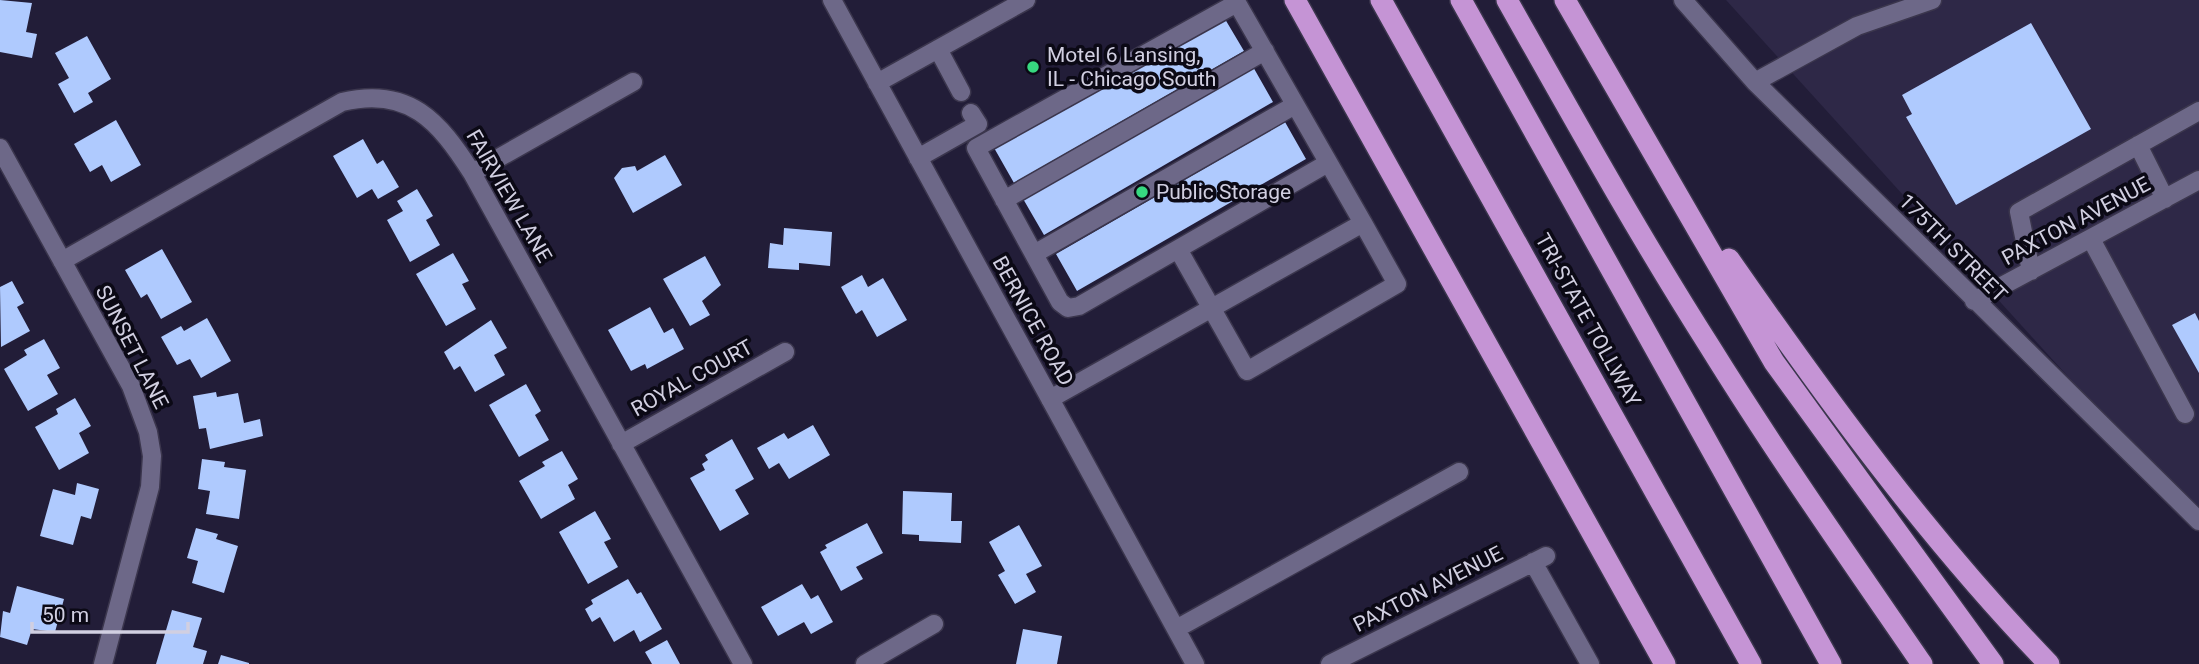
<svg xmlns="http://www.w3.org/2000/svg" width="2199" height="664" viewBox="0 0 2199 664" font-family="Roboto,sans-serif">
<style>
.built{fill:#2e2847}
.building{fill:#afcafe}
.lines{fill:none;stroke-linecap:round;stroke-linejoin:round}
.minor-casing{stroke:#3b364d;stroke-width:21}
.highway-casing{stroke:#3b364d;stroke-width:24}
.minor{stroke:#6d6888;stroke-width:18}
.highway{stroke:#c594d5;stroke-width:21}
.poi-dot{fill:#37d880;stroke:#0b0915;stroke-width:2.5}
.labels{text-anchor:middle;stroke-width:7;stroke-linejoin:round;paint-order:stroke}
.poi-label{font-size:21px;fill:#d1cfe1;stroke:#0b0915;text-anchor:start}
.street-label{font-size:21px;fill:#d1cfe1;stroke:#0b0915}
</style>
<rect width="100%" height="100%" fill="#221d38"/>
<path class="built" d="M 1726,0 L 2199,0 L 2199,521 Z"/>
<path class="building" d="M 0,0 L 32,3 L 26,32 L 37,34 L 32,58 L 0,52 Z
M 1222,14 L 1244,51 L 1014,183 L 993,146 Z
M 2031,23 L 2091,129 L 1956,205 L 1906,117 L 1912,114 L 1902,95 Z
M 87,36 L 111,79 L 88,93 L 93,102 L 74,113 L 58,84 L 69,78 L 55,53 Z
M 1252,65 L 1273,102 L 1044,235 L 1022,197 Z
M 116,120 L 141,165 L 111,182 L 102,165 L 90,172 L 74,144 Z
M 1285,122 L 1306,159 L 1077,291 L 1056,254 Z
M 363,139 L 377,164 L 383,160 L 399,187 L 378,199 L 372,189 L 357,198 L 333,156 Z
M 665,155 L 682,185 L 633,213 L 614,178 L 622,168 L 635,166 L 637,171 Z
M 417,189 L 433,216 L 426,220 L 440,245 L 410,262 L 387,220 L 403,211 L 397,201 Z
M 784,228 L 832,232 L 830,266 L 799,263 L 799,270 L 768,268 L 770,243 L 783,245 Z
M 162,249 L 192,302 L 161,319 L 147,294 L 141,298 L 125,270 Z
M 453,253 L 469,281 L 462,284 L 476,309 L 446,326 L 416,274 Z
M 705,256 L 721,285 L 702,301 L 710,315 L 690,326 L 663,279 Z
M 862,275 L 868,287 L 883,278 L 907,320 L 877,337 L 862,310 L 856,314 L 841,287 Z
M 12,281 L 24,303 L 17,307 L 30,331 L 1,347 L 0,287 Z
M 650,307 L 664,333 L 673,328 L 684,349 L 647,369 L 645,364 L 631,371 L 608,330 Z
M 2195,313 L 2199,321 L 2199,373 L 2172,325 Z
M 207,318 L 231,361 L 201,378 L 190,359 L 177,365 L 161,337 L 181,326 L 184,331 Z
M 491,320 L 507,348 L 494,355 L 505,375 L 475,392 L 460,366 L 454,370 L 444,352 Z
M 44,339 L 60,368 L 47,375 L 58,394 L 28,411 L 4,369 L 27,355 L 24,350 Z
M 526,384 L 541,411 L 535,415 L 549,440 L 519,457 L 489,405 Z
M 216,392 L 217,397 L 238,393 L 244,423 L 260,419 L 263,436 L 210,449 L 206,428 L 199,429 L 193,396 Z
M 75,398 L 91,426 L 79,433 L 89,453 L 59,470 L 35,427 L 58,414 L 56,409 Z
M 813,425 L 830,455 L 789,479 L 779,463 L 769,469 L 757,448 L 784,433 L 788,439 Z
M 732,439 L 754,479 L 735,490 L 749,514 L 720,531 L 690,478 L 705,470 L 702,464 L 708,460 L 705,455 Z
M 562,451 L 578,479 L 568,485 L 575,499 L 541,519 L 519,481 L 545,466 L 542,462 Z
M 202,459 L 225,462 L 224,467 L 246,470 L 239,519 L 206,514 L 210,491 L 198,489 Z
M 77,483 L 99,489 L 91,519 L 81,516 L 73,545 L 40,536 L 53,489 L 75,495 Z
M 903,491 L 952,493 L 951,521 L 962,521 L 961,543 L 919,541 L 919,535 L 902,534 Z
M 595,511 L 611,539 L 604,542 L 618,567 L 588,584 L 559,532 Z
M 867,523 L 883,553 L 856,567 L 863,579 L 841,591 L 820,552 L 827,548 L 825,545 Z
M 1019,525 L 1042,566 L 1026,574 L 1036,592 L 1015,604 L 998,575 L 1005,571 L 989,542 Z
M 196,528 L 218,534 L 216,539 L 238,546 L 224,593 L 192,583 L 198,561 L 187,558 Z
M 628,579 L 637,594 L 641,592 L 662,629 L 640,642 L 634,630 L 614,642 L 600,617 L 592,622 L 585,609 L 593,604 L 591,600 Z
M 802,584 L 811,599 L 818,595 L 833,622 L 811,634 L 804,622 L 778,636 L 761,607 Z
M 17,586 L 64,599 L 55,632 L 32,629 L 27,645 L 0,637 L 3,611 L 10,613 Z
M 172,610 L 202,618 L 193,647 L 207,651 L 203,664 L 156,664 Z
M 1023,629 L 1062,636 L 1057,664 L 1016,664 Z
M 667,640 L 680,664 L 652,664 L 645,652 Z
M 221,655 L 249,663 L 249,664 L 218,664 Z"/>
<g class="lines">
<g class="minor-casing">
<path id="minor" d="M 832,0 L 1195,664
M 1683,0 L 1755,82 L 2199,521
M 938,49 L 961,92
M 1755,82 L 1857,26 L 1932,0
M 877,83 L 1026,0
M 2138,145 L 2165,199
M 0,148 L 131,386 L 148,432 L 152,456 L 150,487 L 103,664
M 918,158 L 978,124 L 971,113
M 472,173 L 633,82
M 1004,200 L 1265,51
M 2091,239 L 2185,414
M 1178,249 L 1328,163
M 1034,254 L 1295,105
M 62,261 L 342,102 C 409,86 439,121 472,173 L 743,664
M 2031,271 L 2019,212 L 2199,111
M 1974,301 L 2199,180
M 1050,399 L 1363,223 L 1237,3 L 976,148 L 1060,302 L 1068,308 L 1079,306 L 1178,249 L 1247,371 L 1397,284 L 1363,223
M 621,444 L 785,352
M 1533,562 L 1590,664
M 1176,629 L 1459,472
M 865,664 L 934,624
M 1330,664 L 1546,556"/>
</g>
<g class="highway-casing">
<path id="highway" d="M 1295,0 L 1665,664
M 1381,0 L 1751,664
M 1461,0 L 1831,664
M 1507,0 C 1573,117 1638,234 1710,347 C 1777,455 1850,559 1922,664
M 1565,0 L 1774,362 L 1993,664
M 1729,259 C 1827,400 1929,540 2049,664"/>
</g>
<use href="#minor" class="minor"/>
<use href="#highway" class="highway"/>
</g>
<g class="poi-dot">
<circle cx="1033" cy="67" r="7"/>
<circle cx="1142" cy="192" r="7"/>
</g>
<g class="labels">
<g class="poi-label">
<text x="1047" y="62">Motel 6 Lansing,<tspan x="1047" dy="24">IL - Chicago South</tspan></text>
<text x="1156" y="199">Public Storage</text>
</g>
<g class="street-label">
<text transform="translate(509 196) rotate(60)" y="7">FAIRVIEW LANE</text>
<text transform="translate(2076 221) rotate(-28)" y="7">PAXTON AVENUE</text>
<text transform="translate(1953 248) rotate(45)" y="7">175TH STREET</text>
<text transform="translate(1588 320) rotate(61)" y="7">TRI-STATE TOLLWAY</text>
<text transform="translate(1033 321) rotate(61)" y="7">BERNICE ROAD</text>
<text transform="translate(132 347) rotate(63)" y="7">SUNSET LANE</text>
<text transform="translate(692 378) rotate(-29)" y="7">ROYAL COURT</text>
<text transform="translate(1428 589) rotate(-27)" y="7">PAXTON AVENUE</text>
</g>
</g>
<path d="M32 622v10h156v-10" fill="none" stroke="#d1cfe1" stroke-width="3.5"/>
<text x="42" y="622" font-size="21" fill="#d1cfe1" stroke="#0b0915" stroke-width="5" paint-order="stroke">50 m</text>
</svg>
